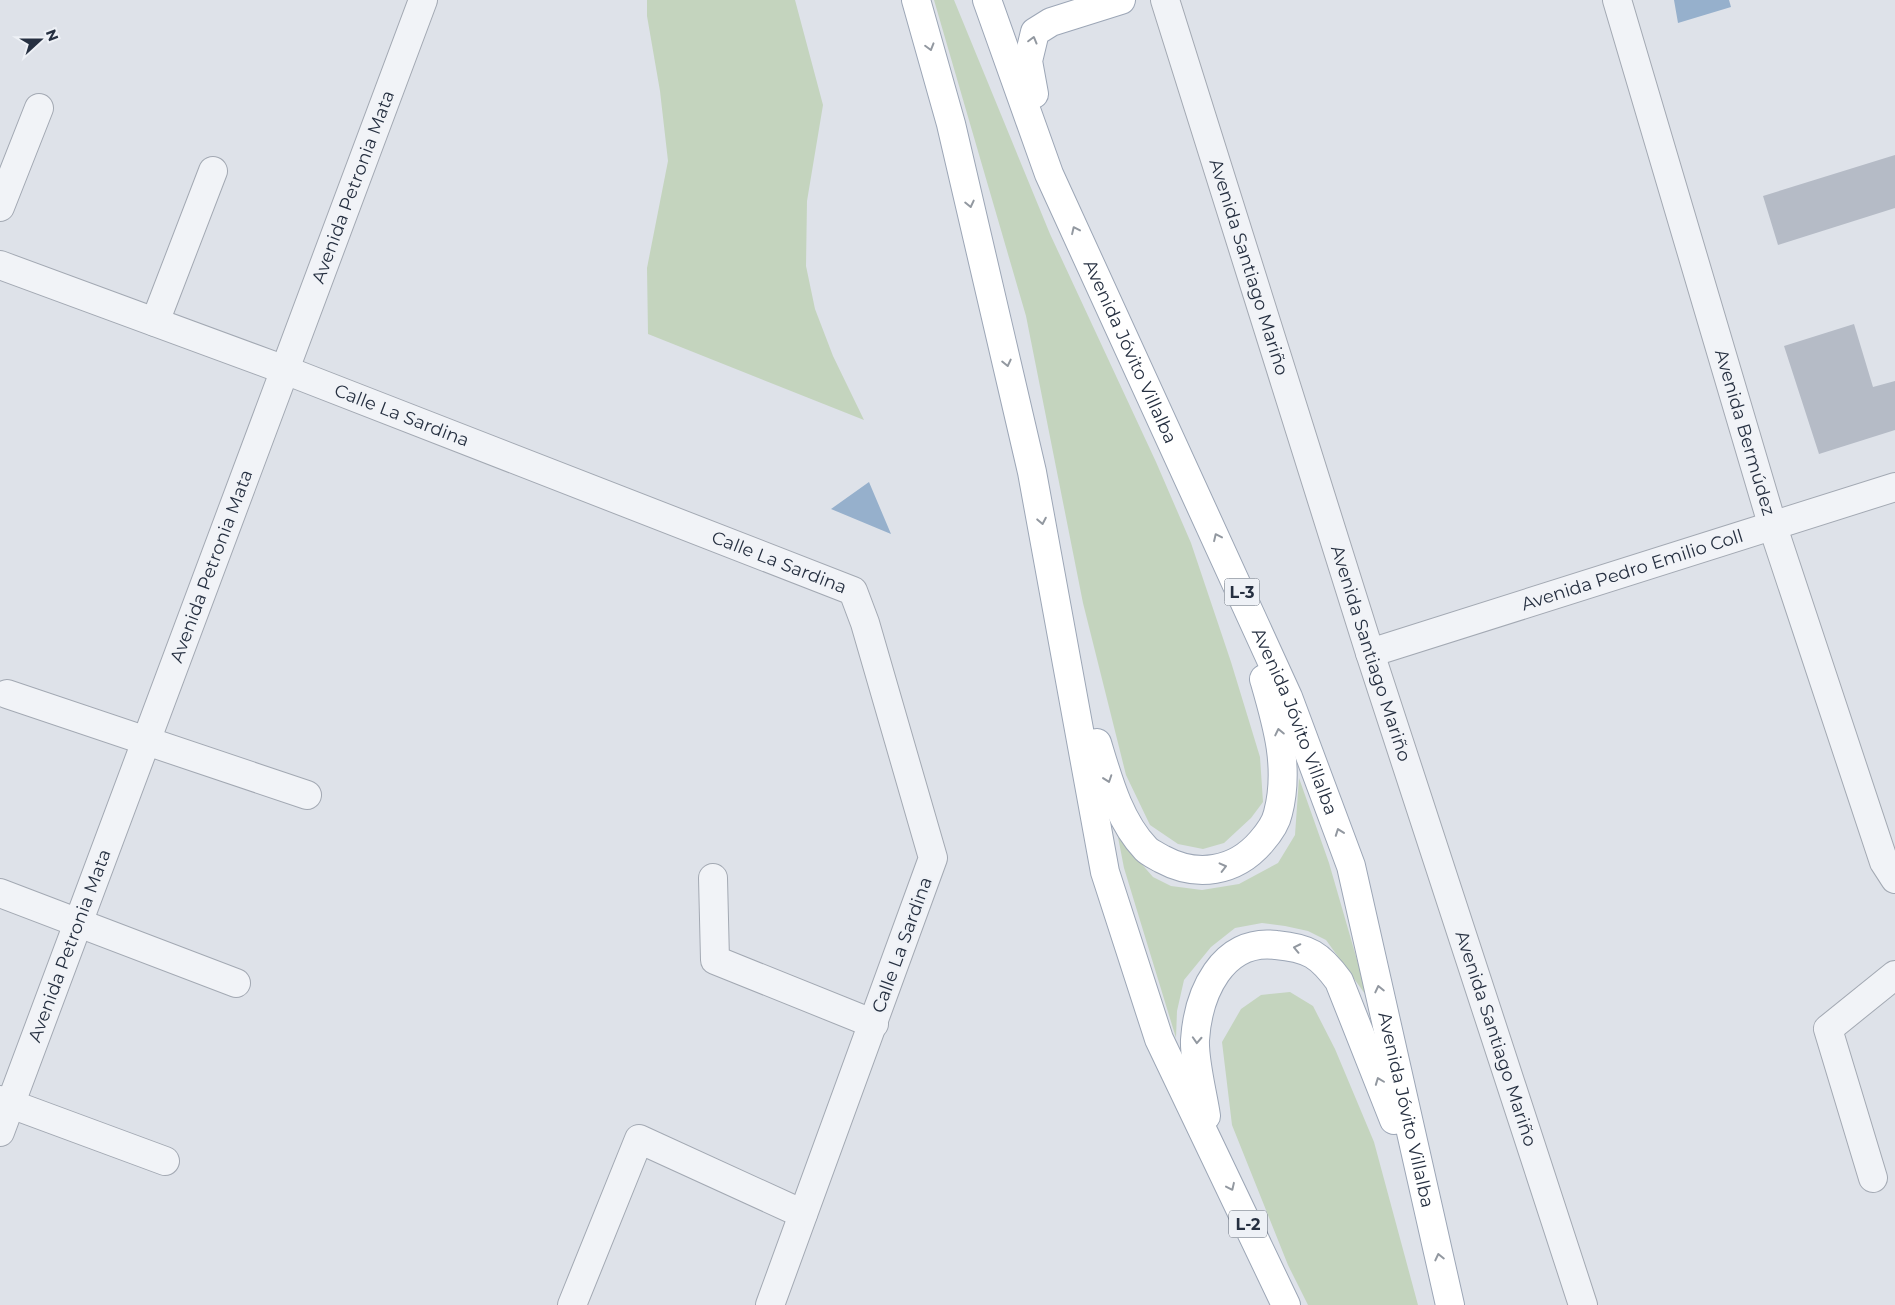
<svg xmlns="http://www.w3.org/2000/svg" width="1895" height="1305" viewBox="0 0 1895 1305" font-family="Montserrat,sans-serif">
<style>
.green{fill:#c4d4be}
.water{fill:#96b0cc}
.building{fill:#b5bbc6}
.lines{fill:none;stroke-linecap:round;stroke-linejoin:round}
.minor-casing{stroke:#a3a9b3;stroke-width:30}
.major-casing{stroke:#9ca6b6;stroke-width:30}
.minor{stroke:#f1f3f7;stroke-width:28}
.major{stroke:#fff;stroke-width:28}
.oneway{stroke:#9298a0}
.labels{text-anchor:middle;stroke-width:4;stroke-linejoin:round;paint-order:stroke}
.shield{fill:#eef1f6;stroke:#626a77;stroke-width:1}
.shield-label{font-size:16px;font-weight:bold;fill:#263041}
.street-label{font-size:18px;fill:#263041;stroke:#eef1f6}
</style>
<rect width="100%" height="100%" fill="#dee2e9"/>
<path class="green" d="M 647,0 L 795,0 L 823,105 L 807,201 L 806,266 L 815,309 L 833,356 L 864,420 L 648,334 L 647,268 L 668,161 L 660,91 L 647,16 Z
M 934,0 L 954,0 L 1050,234 L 1156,462 L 1191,543 L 1231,662 L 1260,757 L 1263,802 L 1251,818 L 1224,843 L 1203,849 L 1178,844 L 1150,825 L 1126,775 L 1083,603 L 1026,316 Z
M 1299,778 L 1329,863 L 1368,998 L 1326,940 L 1308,931 L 1285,926 L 1262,923 L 1235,928 L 1211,947 L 1184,980 L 1177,1011 L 1176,1038 L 1124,868 L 1118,837 L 1153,877 L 1171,886 L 1202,890 L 1239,884 L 1278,863 L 1295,835 Z
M 1290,992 L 1313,1006 L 1335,1049 L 1374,1142 L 1418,1305 L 1308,1305 L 1288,1265 L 1232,1125 L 1222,1042 L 1241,1009 L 1261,995 Z"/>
<path class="water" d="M 1674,0 L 1729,0 L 1731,7 L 1678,23 Z
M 869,482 L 891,534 L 831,509 Z"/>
<path class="building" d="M 1895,155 L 1895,208 L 1778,245 L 1763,196 Z
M 1854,324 L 1873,387 L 1895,381 L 1895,430 L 1819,454 L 1784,346 Z"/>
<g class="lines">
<g class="minor-casing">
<g id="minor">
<path id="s1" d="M 1165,0 L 1370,653 L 1583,1305"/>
<path id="s2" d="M 1617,0 L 1772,524 L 1884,862 L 1895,879"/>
<path d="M 0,207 L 39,108"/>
<path id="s3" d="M 0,265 L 285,370 L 853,591 L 865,623 L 933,858 L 770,1305"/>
<path d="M 155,322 L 213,171"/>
<path id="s4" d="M 1370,653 L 1895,487"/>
<path d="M 7,694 L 307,795"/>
<path d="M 713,878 L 715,960 L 874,1024"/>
<path d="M 0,893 L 236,983"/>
<path d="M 0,1100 L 165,1161"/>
<path id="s5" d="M 0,1132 L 423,0"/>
<path d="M 1873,1178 L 1828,1029 L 1895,975"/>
<path d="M 572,1305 L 639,1139 L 803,1214"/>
</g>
</g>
<g class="major-casing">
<g id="major">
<path d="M 916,0 L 951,124 L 1032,472 L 1105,872 L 1159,1039 L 1286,1305"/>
<path id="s6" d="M 987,0 L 1049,174 L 1288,697 L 1351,866 L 1450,1305"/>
<path d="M 1034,94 L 1028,61 L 1035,32 L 1051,22 L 1121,0"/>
<path d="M 1097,743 C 1108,779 1119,821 1146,849 C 1150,853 1157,856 1162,859 C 1197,878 1235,872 1261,842 C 1268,834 1276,823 1278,813 C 1290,767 1277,724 1264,679"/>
<path d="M 1206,1116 C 1203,1095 1194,1061 1195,1040 C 1198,994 1222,938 1276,945 C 1309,948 1320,955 1339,981 L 1394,1120"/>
</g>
</g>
<use href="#minor" class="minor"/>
<use href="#major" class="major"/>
</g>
<defs><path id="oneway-chevron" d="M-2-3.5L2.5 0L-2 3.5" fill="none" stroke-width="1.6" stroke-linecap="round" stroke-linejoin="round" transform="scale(1.25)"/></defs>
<g class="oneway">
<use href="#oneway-chevron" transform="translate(1033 40) rotate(-75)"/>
<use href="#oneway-chevron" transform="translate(930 47) rotate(74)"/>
<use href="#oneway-chevron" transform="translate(970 204) rotate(77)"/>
<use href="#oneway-chevron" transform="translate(1075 230) rotate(-115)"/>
<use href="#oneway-chevron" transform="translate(1007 363) rotate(77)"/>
<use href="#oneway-chevron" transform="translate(1042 521) rotate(79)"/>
<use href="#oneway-chevron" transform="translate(1217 537) rotate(-115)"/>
<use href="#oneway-chevron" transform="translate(1279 732) rotate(-102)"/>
<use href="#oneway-chevron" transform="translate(1108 779) rotate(71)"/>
<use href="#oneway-chevron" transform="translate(1339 832) rotate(-110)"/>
<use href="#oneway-chevron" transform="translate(1223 867) rotate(-14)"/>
<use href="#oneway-chevron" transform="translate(1297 948) rotate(-168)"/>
<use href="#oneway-chevron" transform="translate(1379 989) rotate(-103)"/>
<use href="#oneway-chevron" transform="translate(1197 1040) rotate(93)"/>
<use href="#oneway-chevron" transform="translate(1379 1081) rotate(-111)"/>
<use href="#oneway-chevron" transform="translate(1231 1187) rotate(65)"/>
<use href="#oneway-chevron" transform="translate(1439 1257) rotate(-103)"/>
</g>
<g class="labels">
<g class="shield">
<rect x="1224.5" y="578.5" width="35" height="27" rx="4"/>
<rect x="1229" y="1210.5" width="38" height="27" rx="4"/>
</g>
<g class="shield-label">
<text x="1242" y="598">L-3</text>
<text x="1248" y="1230">L-2</text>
</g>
<g class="street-label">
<text dy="6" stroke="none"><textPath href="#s5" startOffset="1009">Avenida Petronia Mata</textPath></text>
<text dy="6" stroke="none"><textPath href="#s1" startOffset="280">Avenida Santiago Mariño</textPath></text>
<text dy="6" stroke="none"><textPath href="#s6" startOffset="380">Avenida Jóvito Villalba</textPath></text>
<text dy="6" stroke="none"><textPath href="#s3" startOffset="429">Calle La Sardina</textPath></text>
<text dy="6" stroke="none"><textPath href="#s2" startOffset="451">Avenida Bermúdez</textPath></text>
<text dy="6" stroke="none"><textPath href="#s3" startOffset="834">Calle La Sardina</textPath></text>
<text dy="6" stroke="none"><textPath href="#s5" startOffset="604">Avenida Petronia Mata</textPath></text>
<text dy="6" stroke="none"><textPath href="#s4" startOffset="275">Avenida Pedro Emilio Coll</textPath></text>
<text dy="6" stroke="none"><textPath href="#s1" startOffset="685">Avenida Santiago Mariño</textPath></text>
<text dy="6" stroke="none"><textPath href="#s6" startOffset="785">Avenida Jóvito Villalba</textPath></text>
<text transform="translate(902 945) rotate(-70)" y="6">Calle La Sardina</text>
<text dy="6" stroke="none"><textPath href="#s5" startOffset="199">Avenida Petronia Mata</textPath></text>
<text dy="6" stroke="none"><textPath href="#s1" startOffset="1090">Avenida Santiago Mariño</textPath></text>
<text dy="6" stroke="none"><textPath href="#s6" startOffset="1190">Avenida Jóvito Villalba</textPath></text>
</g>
</g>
<g transform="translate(40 40) rotate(69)" stroke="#eef1f6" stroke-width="4" paint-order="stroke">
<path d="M0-4L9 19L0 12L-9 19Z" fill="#263041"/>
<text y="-8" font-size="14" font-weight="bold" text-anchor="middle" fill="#263041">N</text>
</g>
</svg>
